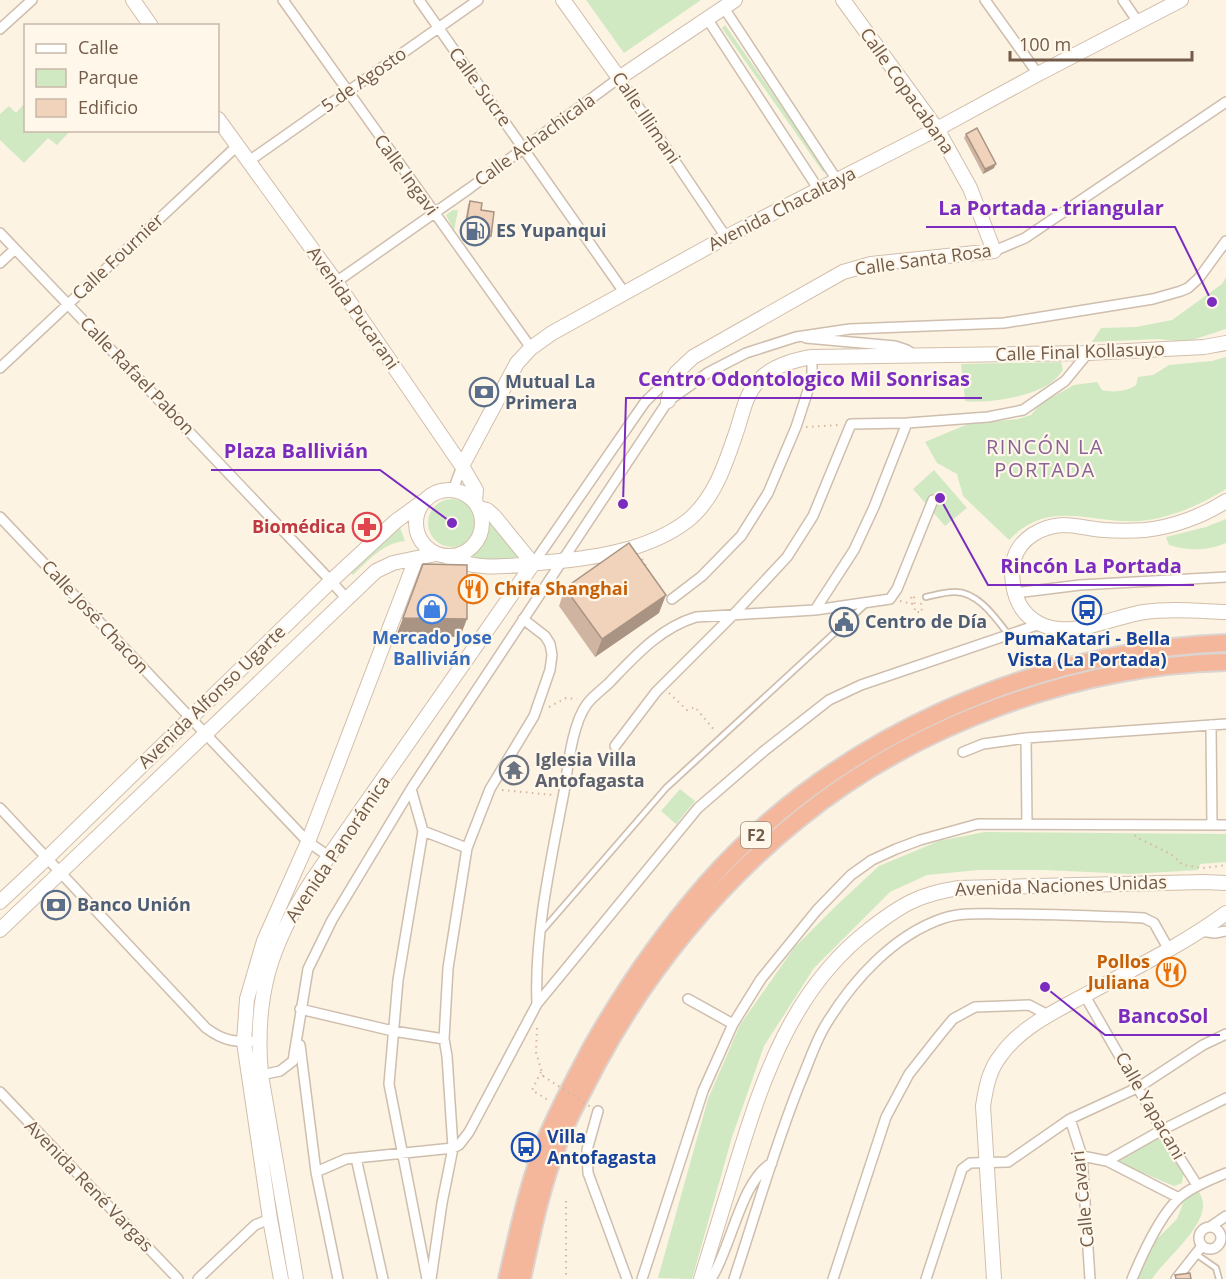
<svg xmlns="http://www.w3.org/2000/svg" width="1226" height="1279" viewBox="0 0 1226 1279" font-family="'Open Sans',sans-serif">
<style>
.green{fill:#d0e9c2}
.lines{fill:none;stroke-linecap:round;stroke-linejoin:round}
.lane-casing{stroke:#cfbead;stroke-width:8}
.street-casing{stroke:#cfbead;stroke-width:12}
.secondary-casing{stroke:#d2beaa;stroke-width:16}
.highway-casing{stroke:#dbd4d0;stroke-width:20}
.path{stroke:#d5b79f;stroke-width:2;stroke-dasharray:1.5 4.5;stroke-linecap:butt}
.lane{stroke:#fff;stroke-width:4.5}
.street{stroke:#fff;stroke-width:9}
.secondary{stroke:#fff;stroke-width:14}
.highway{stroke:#f5b79b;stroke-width:16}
.path-bridge{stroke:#d5b79f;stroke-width:2;stroke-dasharray:1.5 4.5;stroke-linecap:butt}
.wall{fill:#cfb5a1}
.shaded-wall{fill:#a99483}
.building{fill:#f1d3bb;stroke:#a99483;stroke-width:1.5}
.labels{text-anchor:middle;stroke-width:4.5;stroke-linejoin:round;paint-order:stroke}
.shield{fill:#fff7e9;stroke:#9d8a7a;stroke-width:1.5}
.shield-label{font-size:16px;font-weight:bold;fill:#735b4a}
.street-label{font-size:18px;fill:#735b4a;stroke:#fff7e9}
.service-label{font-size:18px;font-weight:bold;fill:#4e5e75;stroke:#fff7e9;text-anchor:start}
.health-label{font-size:18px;font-weight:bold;fill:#be3a42;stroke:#fff7e9;text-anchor:end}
.food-label{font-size:18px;font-weight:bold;fill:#c56008;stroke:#fff7e9;text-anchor:start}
.shop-label{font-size:18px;font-weight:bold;fill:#366cbe;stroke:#fff7e9}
.transit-label{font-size:18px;font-weight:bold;fill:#164399;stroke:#fff7e9}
.worship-label{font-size:18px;font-weight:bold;fill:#5b616d;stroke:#fff7e9;text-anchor:start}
.neighbourhood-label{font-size:20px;letter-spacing:1.5px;fill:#896597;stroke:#fff7e9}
.leader{fill:none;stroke:#7b2cbf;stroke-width:2}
.callout-dot{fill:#7b2cbf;stroke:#fff7e9;stroke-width:2}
.callout-label{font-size:20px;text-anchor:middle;font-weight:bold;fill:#7b2cbf;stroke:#fff7e9;stroke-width:4.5;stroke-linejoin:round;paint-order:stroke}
</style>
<rect width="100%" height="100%" fill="#fcf3e3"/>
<path class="green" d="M 586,0 L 701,0 L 624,53 Z
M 725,25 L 826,170 L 823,172 L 722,28 Z
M 25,103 L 26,130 L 70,131 L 57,145 L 48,138 L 24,163 L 0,140 L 0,114 L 9,106 L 16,113 Z
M 453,210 L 458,210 L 454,231 L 446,215 Z
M 1226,277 L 1226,329 L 1186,342 L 1158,339 L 1092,342 L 1101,328 L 1136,327 L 1172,320 L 1222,284 Z
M 1226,357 L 1226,489 C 1200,505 1171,518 1140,521 C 1090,524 1049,498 1009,540 L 963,496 L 957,474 L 937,463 L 925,442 L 968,424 L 1018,419 L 1031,415 L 1040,404 L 1074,385 L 1097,382 L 1102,390 C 1112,393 1129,391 1136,385 L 1138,377 L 1153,375 L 1169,365 L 1212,361 Z
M 1061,362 L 1063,370 C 1060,374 1057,378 1053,381 C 1036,396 987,404 965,401 L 961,364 Z
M 934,470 L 967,508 L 945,526 L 913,489 Z
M428 523a24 24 0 1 1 48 0a24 24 0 1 1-48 0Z
M 487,514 L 518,554 L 516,560 L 465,563 C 480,549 486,535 487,514 Z
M 1226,519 L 1226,543 C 1208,551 1188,551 1169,545 L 1166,537 L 1206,527 Z
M 399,525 L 405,541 C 383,543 369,560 353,575 L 351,573 Z
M 680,789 L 695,801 L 676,824 L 661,811 Z
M 985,832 L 1226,834 L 1226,862 L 1200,864 L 1198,870 L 1131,874 L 1044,870 L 979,870 L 927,875 L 890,892 L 814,968 L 764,1046 L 732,1137 L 692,1279 L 658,1278 L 708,1099 L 740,1025 L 794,948 L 837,905 L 879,866 L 939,841 Z
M 1158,1137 L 1164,1138 L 1184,1170 L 1182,1183 L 1174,1186 L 1120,1163 L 1120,1157 Z
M 1198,1189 C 1200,1194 1204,1201 1203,1207 C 1201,1231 1166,1258 1152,1279 L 1131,1279 L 1146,1250 L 1177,1219 L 1185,1198 Z"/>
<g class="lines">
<g class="lane-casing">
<path id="lane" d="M 926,597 C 935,595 945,592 954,592 C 977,591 995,617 1008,634
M 542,931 L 666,788 L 867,603
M 1196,1254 L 1216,1268 L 1219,1279"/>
</g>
<g class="street-casing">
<path id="street" d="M 283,0 L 531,348
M 419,0 L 624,292
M 985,0 L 1038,74
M 1123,0 L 1138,22
M 724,8 L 837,180
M 708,20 L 819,190
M 0,29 L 32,0
M 249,161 L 478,0
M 0,233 L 331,581 L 346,598
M 994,251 L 1025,238 L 1226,102
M 0,263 L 15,249
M 336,282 L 470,188 L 619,78 L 726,237
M 806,338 L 895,346 L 907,350 L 915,355
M 0,368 L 237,146
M 453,490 L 462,466
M 0,517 L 308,842 L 330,857
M 533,564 L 645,402 L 674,374
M 1015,593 L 1080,585 L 1226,577
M 672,599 L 702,576 L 741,536 L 768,493 L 796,427 L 812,378 L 812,357
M 815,610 L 854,550 L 874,507 L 907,423
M 1211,725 L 1212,825
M 1026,738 L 1027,824
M 615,746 L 656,692 L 733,615 L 787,557 L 813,516 L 851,424 L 907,423 L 988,417 L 1023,410 L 1065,381 L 1088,353
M 963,752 L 983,744 L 1026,738 L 1226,724
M 411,789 L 423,831 L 467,848
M 0,808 L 206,1028 C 225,1042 235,1042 258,1041
M 423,831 L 398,980 L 389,1084 L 427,1279
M 1199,931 L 1215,933 L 1226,931
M 1085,996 L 1162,1130 L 1197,1185
M 688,999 L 733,1024
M 537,1004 C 534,935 551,860 564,792 C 568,767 572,724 587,704 C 593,696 603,689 610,682 C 636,655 660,628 696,617 L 815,610 L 890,599 L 897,589 L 933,500
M 300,1009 L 393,1031 L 444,1039
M 300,1045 L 316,1172 L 338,1279
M 261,1075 L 280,1071 L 293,1061 L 308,969 L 332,920 L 411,789 L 668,401 L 709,372 L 746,353 L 796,337 L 850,329 L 1004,323 L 1153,299 L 1181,291 L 1188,288 L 1199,278 L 1226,241
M 0,1092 L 178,1279
M 598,1111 L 587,1150 L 588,1173 L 627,1279
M 1070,1119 L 1082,1156 L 1090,1279
M 1082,1156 L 1107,1161 L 1179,1198
M 356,1158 L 383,1279
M 1107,1161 L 1162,1130 L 1226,1098
M 316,1172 L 346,1159 L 453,1148 L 459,1145 L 469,1132 L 537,1004 L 698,808 L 764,751 L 829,700 L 861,685 L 1040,624
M1199 1238a11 11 0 1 1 22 0a11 11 0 1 1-22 0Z
M 1210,1227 L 1226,1216
M 198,1279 L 255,1225 L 270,1219
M 431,1279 L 442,1203 L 453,1148 L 447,1056 L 444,1039 L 448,968 L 467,848 L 490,789 L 534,716 L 550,670 L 552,655 L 550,644 L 545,636 L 523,619
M 642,1279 L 703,1091 L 733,1024 L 761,979 L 817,910 L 851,875 L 872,860 L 896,849 L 920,840 L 978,824 L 1226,825
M 711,1279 C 731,1249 741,1180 772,1163
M 734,1279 C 756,1213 775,1145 801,1081 C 809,1062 815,1043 825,1026 C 852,981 893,935 944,918 C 963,912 984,914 1003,914 C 1050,914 1097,916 1144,918 L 1154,923 L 1168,948
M 833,1279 L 886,1117 L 909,1074 L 939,1036 L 953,1019 L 975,1007 L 1029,1005 L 1048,1015
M 926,1279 L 962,1169 L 970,1163 L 1008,1162 L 1070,1119 L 1139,1087 L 1203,1045 L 1226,1034
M 1132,1279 C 1142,1255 1161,1214 1180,1197 C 1193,1186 1210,1180 1226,1173
M 1176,1279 L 1202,1246"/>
</g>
<g class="secondary-casing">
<path id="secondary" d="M 133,0 L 151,26
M 563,0 L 619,78 L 735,0
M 218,119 L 336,282 L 462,466 L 476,490 L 475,502
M 668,401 L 676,373 L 693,357 L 843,272 L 871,264 L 994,251 L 970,188 L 937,129 L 843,0
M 462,466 L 517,363 L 531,348 L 552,333 L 726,237 L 937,129 L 1038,74 L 1181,0
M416 523a33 33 0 1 1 66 0a33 33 0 1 1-66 0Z
M 1226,501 C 1203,516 1173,527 1145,530 C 1131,531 1117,531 1104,530 C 1090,529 1077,525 1063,525 C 1042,526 1020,538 1014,559 C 1010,574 1013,594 1021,607 C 1029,620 1044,628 1059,629 C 1083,632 1119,616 1144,612 C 1171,608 1199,611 1226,612
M 479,508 L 487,510 L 494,516 L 533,564
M 446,556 C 477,573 515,565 549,562 C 595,558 649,550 687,521 C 715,499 726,462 737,430 C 743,412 745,396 758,381 C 772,366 793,360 812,357 L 1088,353 L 1204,347 L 1226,343
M 0,902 L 47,858 L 331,581 L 396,521 L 428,498
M 0,930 L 376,571 L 393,563 L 436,554
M 281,1279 L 270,1219 L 244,1042 L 247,999 L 264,941 L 308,842 L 416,559
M 296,1279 L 261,1075 C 254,996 270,945 313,879 L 533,564
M 701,1279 C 713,1240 725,1201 737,1162 C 764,1074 794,987 870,929 C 901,905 919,894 959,888 L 1204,882 L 1226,883
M 994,1279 L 983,1106 C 986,1087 989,1070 1001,1055 C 1022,1026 1056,1011 1087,994 C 1133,969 1184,944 1226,913"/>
</g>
<g class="highway-casing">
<path id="highway" d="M 507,1279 C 518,1232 528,1184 546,1139 C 559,1108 575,1079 590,1050 C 623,991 661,936 706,884 C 835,737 1032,651 1226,643
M 522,1279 C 532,1233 541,1186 559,1142 C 569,1115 584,1090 597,1064 C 647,971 717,885 799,819 C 916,724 1076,666 1226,662"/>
</g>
<path class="path" d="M 806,427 L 839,425
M 642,559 L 651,575
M 900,601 L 912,604 L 911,596 L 914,596 L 915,612 L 922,612 L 921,603
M 669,693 L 687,710 L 695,707 L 715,731
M 549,707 L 566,698 L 577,699
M 502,790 L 553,795
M 1135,835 L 1136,837 L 1171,854 L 1183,865 L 1203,868 L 1226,865
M 537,1028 L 536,1052 L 543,1076
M 541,1072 L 532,1090 L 548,1100
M 566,1201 L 566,1279"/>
<use href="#lane" class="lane"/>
<use href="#street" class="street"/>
<use href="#secondary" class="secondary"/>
<use href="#highway" class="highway"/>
<path class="path-bridge" d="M 543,1076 L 594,1109"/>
</g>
<path class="wall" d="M 966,134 L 994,168 L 983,174 L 964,138 Z
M 470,201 L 481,210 L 491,236 L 489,240 L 478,239 L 479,231 L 464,228 L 468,205 Z
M 565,588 L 659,613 L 595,657 L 559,606 Z"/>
<path class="shaded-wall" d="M 996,164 L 994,168 L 983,174 L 985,169 Z
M 666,595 L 659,613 L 595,657 L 602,639 Z
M 403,618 L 467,619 L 460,637 L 396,636 Z"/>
<path class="building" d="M 977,128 L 996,164 L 985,169 L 966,134 Z
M 470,201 L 482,203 L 481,210 L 494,212 L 491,236 L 480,234 L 481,226 L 466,224 Z
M 629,543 L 666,595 L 602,639 L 565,588 Z
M 423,564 L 467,565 L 467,619 L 403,618 Z
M 1190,1273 L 1191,1279 L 1176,1279 L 1175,1275 Z"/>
<defs>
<g id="fuel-ring" transform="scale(1.5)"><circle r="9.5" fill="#fff7e9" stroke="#5c6f8a" stroke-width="1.5"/><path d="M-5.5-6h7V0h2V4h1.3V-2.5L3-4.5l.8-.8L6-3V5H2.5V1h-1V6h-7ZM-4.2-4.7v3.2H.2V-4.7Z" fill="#5c6f8a"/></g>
<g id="bank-ring" transform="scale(1.5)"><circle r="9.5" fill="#fff7e9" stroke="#5c6f8a" stroke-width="1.5"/><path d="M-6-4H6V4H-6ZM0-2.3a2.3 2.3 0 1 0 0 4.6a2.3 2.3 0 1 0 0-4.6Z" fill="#5c6f8a"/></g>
<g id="pharmacy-ring" transform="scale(1.5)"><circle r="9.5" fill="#fff7e9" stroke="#e0444e" stroke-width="1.5"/><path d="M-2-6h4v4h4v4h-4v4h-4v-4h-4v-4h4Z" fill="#e0444e"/></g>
<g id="restaurant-ring" transform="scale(1.5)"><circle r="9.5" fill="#fff7e9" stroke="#e8710a" stroke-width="1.5"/><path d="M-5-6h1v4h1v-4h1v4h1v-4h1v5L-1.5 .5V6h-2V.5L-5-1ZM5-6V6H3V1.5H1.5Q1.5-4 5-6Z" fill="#e8710a"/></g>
<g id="shop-ring" transform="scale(1.5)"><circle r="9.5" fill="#fff7e9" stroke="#3f7fe0" stroke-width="1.5"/><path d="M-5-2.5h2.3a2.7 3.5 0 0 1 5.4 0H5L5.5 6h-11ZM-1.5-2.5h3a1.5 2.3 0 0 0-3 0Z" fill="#3f7fe0"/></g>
<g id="bus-ring" transform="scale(1.5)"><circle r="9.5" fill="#fff7e9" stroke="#1a4fb4" stroke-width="1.5"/><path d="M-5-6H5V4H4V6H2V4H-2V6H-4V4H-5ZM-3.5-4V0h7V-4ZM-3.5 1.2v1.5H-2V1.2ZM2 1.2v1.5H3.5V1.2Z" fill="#1a4fb4"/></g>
<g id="civic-ring" transform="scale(1.5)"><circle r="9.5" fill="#fff7e9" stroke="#5c6f8a" stroke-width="1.5"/><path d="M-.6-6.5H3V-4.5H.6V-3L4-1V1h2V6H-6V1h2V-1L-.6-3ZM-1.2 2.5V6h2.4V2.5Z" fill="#5c6f8a"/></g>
<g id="temple-ring" transform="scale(1.5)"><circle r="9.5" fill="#fff7e9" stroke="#6b7280" stroke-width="1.5"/><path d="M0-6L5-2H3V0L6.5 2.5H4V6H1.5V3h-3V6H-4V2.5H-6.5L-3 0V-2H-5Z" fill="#6b7280"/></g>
</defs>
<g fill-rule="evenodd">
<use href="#fuel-ring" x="475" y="231"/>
<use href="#bank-ring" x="484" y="392"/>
<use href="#pharmacy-ring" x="367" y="527"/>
<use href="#restaurant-ring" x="473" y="589"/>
<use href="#shop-ring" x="432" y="609"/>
<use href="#bus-ring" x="1087" y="610"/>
<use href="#civic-ring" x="844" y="622"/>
<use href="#temple-ring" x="514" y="770"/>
<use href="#bank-ring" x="56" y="905"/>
<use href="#restaurant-ring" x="1171" y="972"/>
<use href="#bus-ring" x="526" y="1147"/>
</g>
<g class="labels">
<rect class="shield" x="741" y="822" width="30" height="26" rx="4.5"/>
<g class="shield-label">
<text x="756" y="841">F2</text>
</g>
<g class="street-label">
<text transform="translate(364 80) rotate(-35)" y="6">5 de Agosto</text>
<text transform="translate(480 87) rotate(54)" y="6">Calle Sucre</text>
<text transform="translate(907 91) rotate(55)" y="6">Calle Copacabana</text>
<text transform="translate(646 118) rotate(56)" y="6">Calle Illimani</text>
<text transform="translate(535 140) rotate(-36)" y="6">Calle Achachicala</text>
<text transform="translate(406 175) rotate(54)" y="6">Calle Ingavi</text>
<text transform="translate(782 209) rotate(-27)" y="6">Avenida Chacaltaya</text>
<text transform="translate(118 257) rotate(-43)" y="6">Calle Fournier</text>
<text transform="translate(923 260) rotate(-8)" y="6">Calle Santa Rosa</text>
<text transform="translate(353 308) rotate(55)" y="6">Avenida Pucarani</text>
<text transform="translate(1080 352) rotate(-2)" y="6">Calle Final Kollasuyo</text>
<text transform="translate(137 376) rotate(46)" y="6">Calle Rafael Pabon</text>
<text transform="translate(95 617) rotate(47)" y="6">Calle José Chacon</text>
<text transform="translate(212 697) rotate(-44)" y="6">Avenida Alfonso Ugarte</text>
<text transform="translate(338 849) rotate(-56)" y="6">Avenida Panorámica</text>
<text transform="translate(1061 886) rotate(-2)" y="6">Avenida Naciones Unidas</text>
<text transform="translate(1150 1106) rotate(60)" y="6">Calle Yapacani</text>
<text transform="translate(89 1186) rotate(46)" y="6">Avenida René Vargas</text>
<text transform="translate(1083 1199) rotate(-96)" y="6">Calle Cavari</text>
</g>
<g class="service-label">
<text x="496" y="237">ES Yupanqui</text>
<text x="505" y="388">Mutual La<tspan x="505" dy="21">Primera</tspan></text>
<text x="865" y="628">Centro de Día</text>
<text x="77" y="911">Banco Unión</text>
</g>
<g class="health-label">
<text x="346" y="533">Biomédica</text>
</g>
<g class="food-label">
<text x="494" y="595">Chifa Shanghai</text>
<text x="1150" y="968" text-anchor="end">Pollos<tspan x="1150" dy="21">Juliana</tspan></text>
</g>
<g class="shop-label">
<text x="432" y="644">Mercado Jose<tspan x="432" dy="21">Ballivián</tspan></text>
</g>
<g class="transit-label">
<text x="1087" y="645">PumaKatari - Bella<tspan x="1087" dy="21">Vista (La Portada)</tspan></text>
<text x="547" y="1143" text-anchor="start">Villa<tspan x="547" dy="21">Antofagasta</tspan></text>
</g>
<g class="worship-label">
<text x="535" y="766">Iglesia Villa<tspan x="535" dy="21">Antofagasta</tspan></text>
</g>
<g class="neighbourhood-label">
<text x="1045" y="454">RINCÓN LA<tspan x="1045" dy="23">PORTADA</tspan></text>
</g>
</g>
<path class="leader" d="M1212 302L1175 227H926M623 504L626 398H982M452 523L380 470H211M940 498L988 585H1194M1045 987L1105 1035H1220"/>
<g class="callout-dot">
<circle cx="1212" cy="302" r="6"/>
<circle cx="623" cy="504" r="6"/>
<circle cx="452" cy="523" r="6"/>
<circle cx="940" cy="498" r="6"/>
<circle cx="1045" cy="987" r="6"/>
</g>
<g class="callout-label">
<text x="1051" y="215">La Portada - triangular</text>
<text x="804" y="386">Centro Odontologico Mil Sonrisas</text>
<text x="296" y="458">Plaza Ballivián</text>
<text x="1091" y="573">Rincón La Portada</text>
<text x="1163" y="1023">BancoSol</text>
</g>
<rect x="24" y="24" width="195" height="108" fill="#fff7e9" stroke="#c7b9a9" stroke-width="1.5"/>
<rect x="36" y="44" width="30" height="9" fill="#ffffff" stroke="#c7b9a9" stroke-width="1.5"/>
<text x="78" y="54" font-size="18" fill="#735b4a">Calle</text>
<rect x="36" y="69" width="30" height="18" fill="#d0e9c2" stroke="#c7b9a9" stroke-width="1.5"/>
<text x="78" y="84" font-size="18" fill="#735b4a">Parque</text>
<rect x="36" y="99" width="30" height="18" fill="#f1d3bb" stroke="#c7b9a9" stroke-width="1.5"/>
<text x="78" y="114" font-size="18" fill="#735b4a">Edificio</text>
<path d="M1010 51v9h182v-9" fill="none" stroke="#735b4a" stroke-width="3"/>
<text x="1019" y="51" font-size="18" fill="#735b4a" stroke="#fff7e9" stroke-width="4.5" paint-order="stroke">100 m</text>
</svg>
